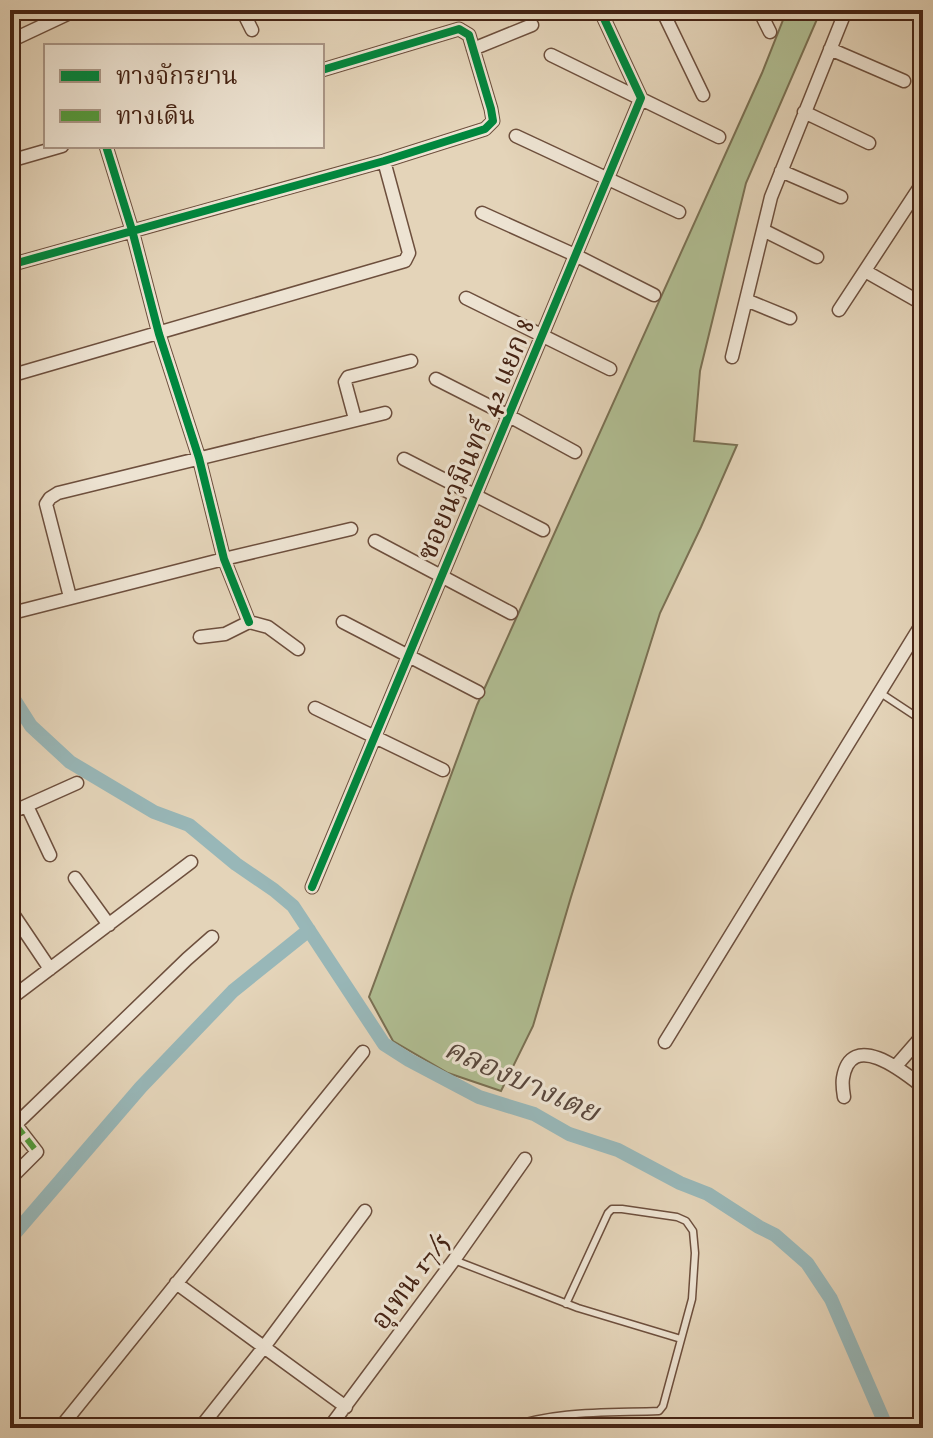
<svg xmlns="http://www.w3.org/2000/svg" width="933" height="1438" viewBox="0 0 933 1438" font-family="'IM FELL English','Noto Serif Thai',serif">
<style>
.green{fill:#b0bd92;stroke:#7a7053;stroke-width:2}
.lines{fill:none;stroke-linecap:round;stroke-linejoin:round}
.canal{stroke:#98b7b8;stroke-width:14}
.lane-casing{stroke:#6d4f3d;stroke-width:9}
.street-casing{stroke:#6d4f3d;stroke-width:15}
.lane{stroke:#ede3d2;stroke-width:6}
.street{stroke:#ede3d2;stroke-width:12}
.quiet{stroke:#549b3d;stroke-width:6;stroke-dasharray:12 6;stroke-linecap:butt}
.cycleway-casing{stroke:#ede3d2;stroke-width:13}
.cycleway{stroke:#00873e;stroke-width:8}
.labels{text-anchor:middle;stroke-width:6;stroke-linejoin:round;paint-order:stroke}
.street-label{font-size:28px;fill:#452314;stroke:#ede3d2}
.water-label{font-size:30px;font-style:italic;fill:#5a483d;stroke:#ede3d2}
</style>
<rect width="100%" height="100%" fill="#e4d4b9"/>
<filter id="stains"><feTurbulence type="fractalNoise" baseFrequency=".0025" numOctaves="4"/><feColorMatrix values="0 0 0 0 .2 0 0 0 0 .09 0 0 0 0 .02 0 0 0 .5 -.17"/></filter>
<radialGradient id="worn" r=".72"><stop offset=".6" stop-color="#630" stop-opacity="0"/><stop offset="1" stop-color="#630" stop-opacity=".3"/></radialGradient>
<path class="green" d="M 787,10 L 821,10 L 746,183 L 700,371 L 694,441 L 737,445 L 701,527 L 660,613 L 571,897 L 533,1026 L 501,1091 L 448,1073 L 393,1041 L 369,997 L 477,705 L 762,73 Z"/>
<g class="lines">
<path class="canal" d="M 10,693 L 31,726 L 70,762 L 154,812 L 189,825 L 236,864 L 274,890 L 293,906 L 384,1044 L 409,1060 L 479,1097 L 534,1114 L 569,1134 L 618,1150 L 680,1183 L 708,1194 L 759,1227 L 775,1235 L 807,1263 L 831,1299 L 887,1428
M 10,1239 L 141,1087 L 233,991 L 309,930"/>
<g class="lane-casing">
<path id="lane" d="M 879,692 L 923,721
M 454,1260 L 578,1308 L 681,1339
M 506,1428 C 556,1410 607,1413 659,1411 L 663,1406 L 692,1299 L 695,1253 L 693,1231 L 686,1221 L 677,1217 L 622,1209 L 612,1209 L 608,1213 L 566,1304"/>
</g>
<g class="street-casing">
<path id="street" d="M 242,10 L 252,30
M 662,10 L 703,95
M 759,10 L 770,32
M 915,10 L 923,14
M 10,41 L 76,10
M 473,49 L 532,25
M 830,49 L 904,81
M 551,55 L 719,137
M 804,112 L 869,143
M 516,136 L 679,212
M 106,146 L 132,230 L 159,334 L 199,458 L 224,559 L 249,622
M 10,161 L 62,146
M 781,171 L 841,197
M 482,213 L 575,255 L 654,295
M 763,230 L 817,257
M 10,265 L 384,161 L 485,129 L 493,121 L 491,109 L 469,35 L 459,29 L 322,70
M 865,271 L 923,304
M 466,298 L 610,369
M 746,300 L 790,318
M 839,310 L 923,182
M 732,357 L 771,197 L 846,10
M 20,373 L 405,261 L 409,253 L 384,161
M 436,379 L 509,416 L 575,452
M 355,419 L 345,382 L 348,377 L 411,361
M 404,459 L 543,530
M 375,541 L 511,613
M 70,597 L 46,504 L 50,498 L 58,493 L 385,413
M 20,611 L 224,559 L 351,529
M 343,622 L 478,692
M 200,637 L 225,634 L 249,622 L 268,627 L 298,649
M 315,708 L 443,770
M 27,806 L 50,855
M 10,813 L 77,783
M 75,878 L 109,925
M 312,887 L 641,98 L 600,10
M 11,911 L 50,969
M 10,999 L 191,862
M 665,1042 L 923,622
M 896,1066 L 923,1035
M 844,1097 C 843,1091 842,1084 843,1078 C 851,1029 904,1072 923,1087
M 10,1130 L 187,959 L 212,937
M 10,1179 L 37,1152 L 16,1125
M 176,1283 L 346,1407
M 60,1428 L 363,1052
M 200,1428 L 264,1347 L 365,1211
M 329,1428 L 454,1260 L 525,1159"/>
</g>
<use href="#lane" class="lane"/>
<use href="#street" class="street"/>
<path class="quiet" d="M 16,1125 L 37,1152"/>
<g class="cycleway-casing">
<path id="cycleway" d="M 106,146 L 132,230 L 159,334 L 199,458 L 224,559 L 249,622
M 10,265 L 384,161 L 485,129 L 493,121 L 491,109 L 469,35 L 459,29 L 322,70
M 312,887 L 641,98 L 600,10"/>
</g>
<use href="#cycleway" class="cycleway"/>
</g>
<g class="labels">
<g class="street-label">
<text transform="translate(475 439) rotate(-67)" y="10">ซอยนวมินทร์ 42 แยก 8</text>
<text transform="translate(409 1280) rotate(-54)" y="10">อุเทน 17/5</text>
</g>
<g class="water-label">
<text transform="translate(522 1080) rotate(24)" y="10">คลองบางเตย</text>
</g>
</g>
<rect width="933" height="1438" fill="none" stroke="#e4d4b9" stroke-width="40"/>
<rect x="12" y="12" width="909" height="1414" fill="none" stroke="#452314" stroke-width="4"/>
<rect x="20" y="20" width="893" height="1398" fill="none" stroke="#452314" stroke-width="2"/>
<rect x="44" y="44" width="280" height="104" fill="#ede3d2" stroke="#aa9686" stroke-width="2"/>
<rect x="60" y="70" width="40" height="12" fill="#00873e" stroke="#aa9686" stroke-width="2"/>
<text x="116" y="84" font-size="24" fill="#452314">ทางจักรยาน</text>
<rect x="60" y="110" width="40" height="12" fill="#549b3d" stroke="#aa9686" stroke-width="2"/>
<text x="116" y="124" font-size="24" fill="#452314">ทางเดิน</text>
<rect width="100%" height="100%" filter="url(#stains)"/>
<rect width="100%" height="100%" fill="url(#worn)"/>
</svg>
